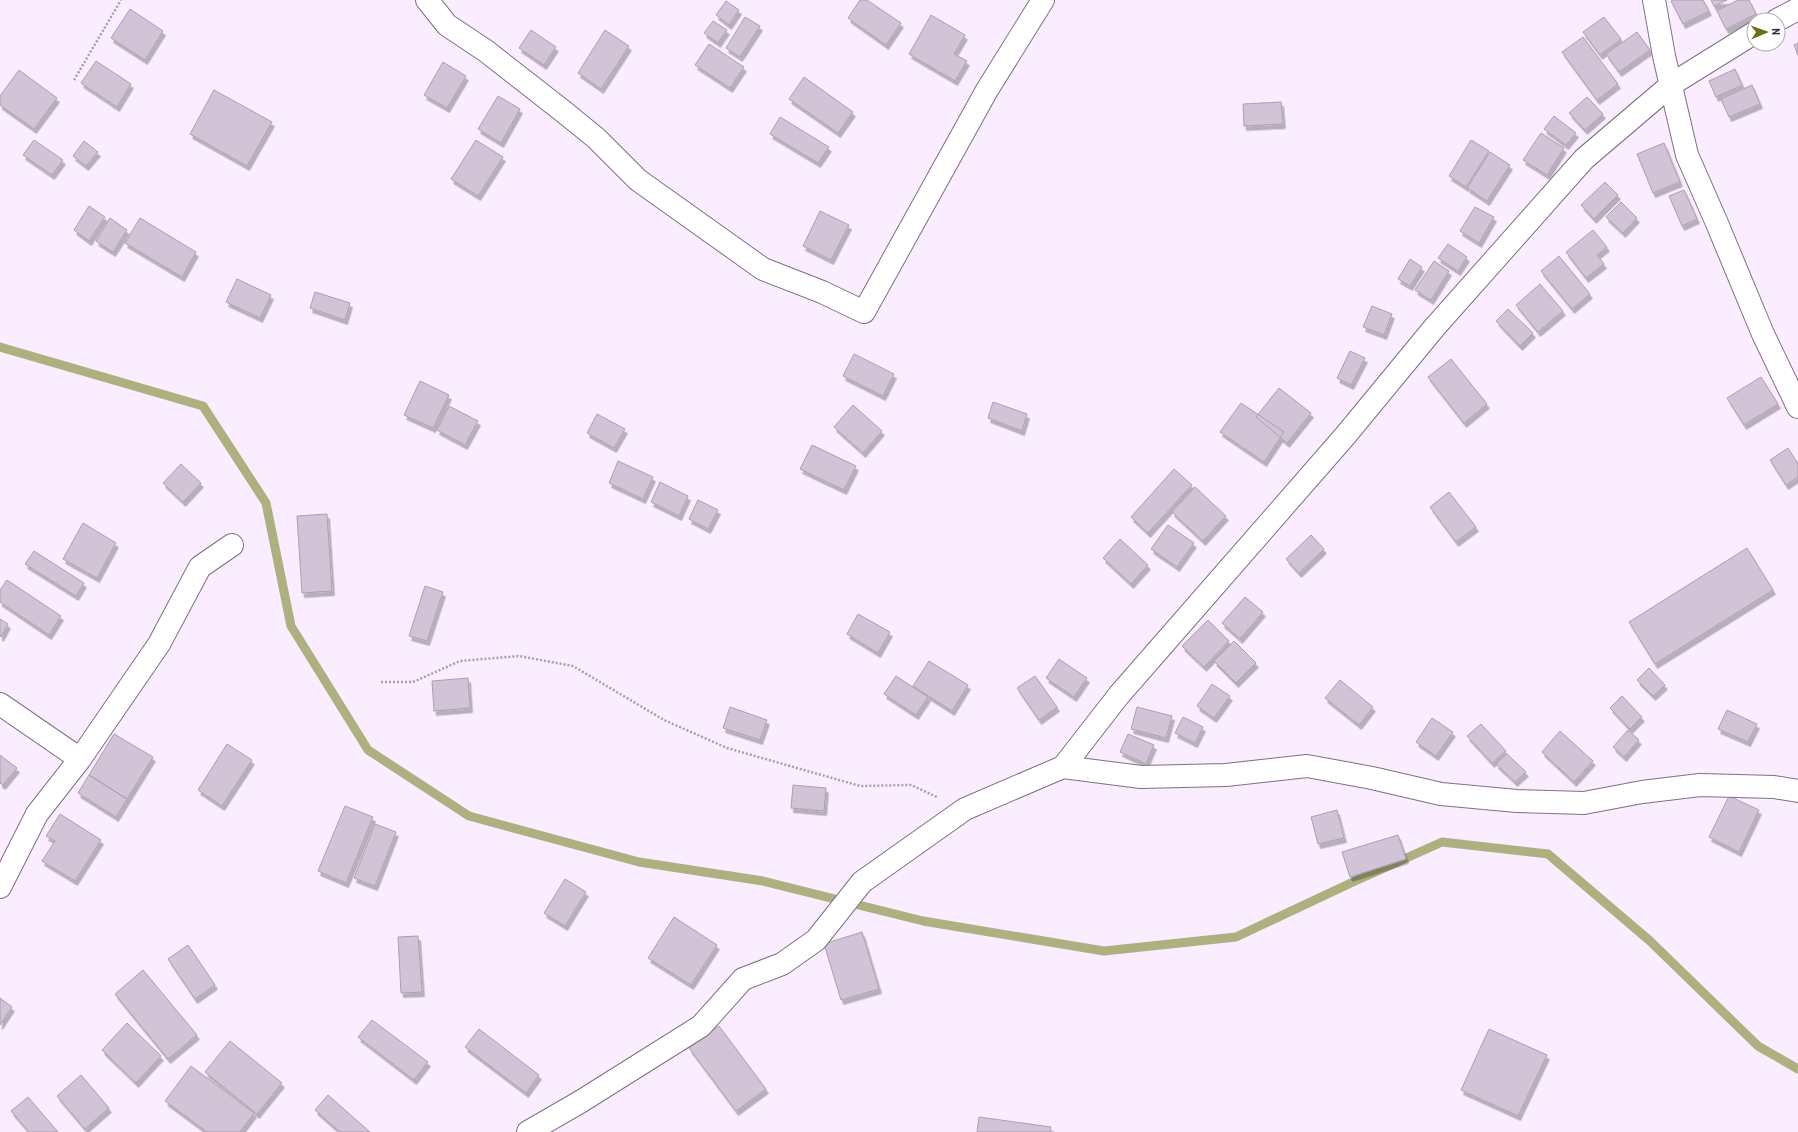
<svg xmlns="http://www.w3.org/2000/svg" width="1798" height="1132" viewBox="0 0 1798 1132" font-family="'Roboto Condensed',sans-serif">
<style>
.lines{fill:none;stroke-linecap:round;stroke-linejoin:round}
.stream{stroke:#acb17f;stroke-width:9}
.building{fill:#d2c3d7;stroke:#ad9eb2;filter:url(#shadow)}
.minor-casing{stroke:#7f7083;stroke-width:24}
.path{stroke:#a89eac;stroke-width:2.5;stroke-dasharray:2 2;stroke-linecap:butt}
.minor{stroke:#fff;stroke-width:22}
</style>
<defs>
<filter id="shadow"><feDropShadow dx="2.5" dy="4.5" stdDeviation="0" flood-color="#0004"/></filter>
</defs>
<rect width="100%" height="100%" fill="#faedff"/>
<g class="lines">
<path class="stream" d="M 0,347 L 203,406 L 266,503 L 291,626 L 368,750 L 469,816 L 639,862 L 763,881 L 923,921 L 1104,951 L 1236,937 L 1353,882 L 1442,842 L 1548,854 L 1650,941 L 1758,1046 L 1798,1069"/>
</g>
<path class="building" d="M 860,0 L 867,0 L 901,23 L 886,45 L 848,18 Z
M 1674,0 L 1703,0 L 1709,11 L 1683,24 L 1671,1 Z
M 1711,0 L 1727,0 L 1714,6 Z
M 1738,0 L 1749,0 L 1756,14 L 1726,29 L 1717,11 Z
M 726,1 L 739,10 L 729,25 L 716,15 Z
M 130,9 L 163,31 L 145,60 L 111,38 Z
M 931,15 L 965,35 L 954,54 L 967,61 L 955,81 L 909,54 Z
M 745,17 L 760,26 L 740,57 L 726,48 Z
M 1604,17 L 1621,39 L 1600,55 L 1583,32 Z
M 713,21 L 727,30 L 718,43 L 704,33 Z
M 531,30 L 556,47 L 544,65 L 519,48 Z
M 605,30 L 629,46 L 601,89 L 578,73 Z
M 1637,32 L 1650,50 L 1619,72 L 1606,54 Z
M 1583,37 L 1618,84 L 1597,100 L 1562,52 Z
M 1798,43 L 1798,55 L 1794,45 Z
M 709,44 L 744,67 L 730,88 L 695,65 Z
M 96,61 L 131,84 L 117,107 L 81,83 Z
M 443,62 L 466,76 L 447,108 L 424,95 Z
M 1735,69 L 1742,85 L 1716,97 L 1709,81 Z
M 19,70 L 57,98 L 34,129 L 0,105 L 0,96 Z
M 804,77 L 853,112 L 838,133 L 789,99 Z
M 1752,85 L 1760,104 L 1729,117 L 1721,99 Z
M 214,90 L 272,122 L 247,166 L 190,134 Z
M 498,96 L 520,109 L 501,143 L 478,129 Z
M 1587,97 L 1603,114 L 1585,130 L 1569,113 Z
M 1281,102 L 1283,124 L 1244,126 L 1243,104 Z
M 1554,116 L 1576,133 L 1566,145 L 1544,129 Z
M 780,117 L 829,147 L 818,163 L 770,134 Z
M 1541,133 L 1564,148 L 1547,175 L 1523,160 Z
M 34,140 L 63,160 L 52,175 L 23,155 Z
M 476,140 L 503,157 L 478,196 L 451,179 Z
M 1471,140 L 1489,151 L 1466,187 L 1449,176 Z
M 84,141 L 98,152 L 86,166 L 73,156 Z
M 1664,143 L 1680,182 L 1653,193 L 1637,154 Z
M 1490,152 L 1510,165 L 1487,201 L 1467,188 Z
M 1605,182 L 1618,195 L 1594,219 L 1581,205 Z
M 1684,190 L 1697,219 L 1682,226 L 1669,196 Z
M 1621,202 L 1637,218 L 1623,233 L 1606,217 Z
M 89,206 L 105,217 L 89,241 L 74,230 Z
M 1475,207 L 1494,217 L 1479,243 L 1460,231 Z
M 820,211 L 849,225 L 831,260 L 803,246 Z
M 110,218 L 127,230 L 113,252 L 96,241 Z
M 140,218 L 196,252 L 182,277 L 125,243 Z
M 1593,230 L 1607,247 L 1597,255 L 1604,264 L 1586,278 L 1566,252 Z
M 1448,244 L 1467,257 L 1458,271 L 1438,258 Z
M 1559,256 L 1590,294 L 1572,309 L 1541,271 Z
M 1410,259 L 1422,267 L 1410,286 L 1398,279 Z
M 1434,261 L 1449,271 L 1431,300 L 1415,290 Z
M 237,279 L 271,295 L 260,318 L 226,302 Z
M 1540,284 L 1563,311 L 1538,332 L 1516,305 Z
M 315,292 L 350,303 L 345,320 L 310,308 Z
M 1372,306 L 1392,314 L 1384,335 L 1363,327 Z
M 1508,309 L 1533,333 L 1520,346 L 1496,321 Z
M 1350,351 L 1365,358 L 1351,385 L 1337,378 Z
M 854,354 L 894,374 L 883,396 L 843,376 Z
M 1451,359 L 1487,404 L 1464,423 L 1428,377 Z
M 1761,377 L 1778,404 L 1744,425 L 1727,398 Z
M 420,381 L 449,395 L 433,428 L 404,415 Z
M 1279,388 L 1311,413 L 1287,443 L 1256,417 Z
M 993,402 L 1027,414 L 1022,431 L 988,418 Z
M 1241,403 L 1284,432 L 1264,462 L 1220,432 Z
M 853,405 L 882,431 L 863,453 L 834,427 Z
M 449,406 L 478,421 L 465,445 L 437,430 Z
M 597,414 L 625,429 L 614,448 L 587,433 Z
M 812,445 L 856,466 L 844,490 L 800,469 Z
M 1788,448 L 1798,464 L 1798,477 L 1786,485 L 1770,460 Z
M 618,461 L 653,477 L 643,499 L 609,483 Z
M 181,464 L 201,483 L 183,502 L 163,483 Z
M 1174,469 L 1192,485 L 1148,533 L 1131,517 Z
M 660,482 L 688,496 L 679,516 L 651,502 Z
M 1195,487 L 1226,516 L 1203,541 L 1172,512 Z
M 1449,492 L 1476,527 L 1456,542 L 1430,507 Z
M 698,500 L 718,510 L 708,529 L 689,519 Z
M 327,514 L 332,591 L 302,593 L 297,516 Z
M 83,523 L 116,543 L 97,578 L 63,559 Z
M 1168,525 L 1194,543 L 1177,567 L 1151,549 Z
M 1311,535 L 1324,549 L 1299,573 L 1286,559 Z
M 1120,539 L 1148,565 L 1131,584 L 1103,558 Z
M 1747,548 L 1773,590 L 1655,664 L 1629,622 Z
M 34,551 L 84,583 L 76,596 L 25,564 Z
M 7,580 L 61,616 L 49,635 L 0,602 L 0,590 Z
M 425,586 L 443,592 L 427,641 L 409,636 Z
M 1245,597 L 1263,612 L 1240,639 L 1222,623 Z
M 858,614 L 890,632 L 878,653 L 847,634 Z
M 0,619 L 8,624 L 1,637 L 0,636 Z
M 1208,620 L 1229,641 L 1204,667 L 1182,646 Z
M 1234,641 L 1256,663 L 1236,683 L 1214,661 Z
M 1059,659 L 1087,678 L 1074,697 L 1046,678 Z
M 929,661 L 968,685 L 952,711 L 913,686 Z
M 1649,668 L 1665,685 L 1653,696 L 1637,680 Z
M 896,676 L 928,697 L 916,715 L 884,694 Z
M 1035,676 L 1057,707 L 1039,720 L 1017,688 Z
M 468,678 L 470,708 L 434,711 L 432,681 Z
M 1340,680 L 1373,707 L 1359,725 L 1325,698 Z
M 1212,684 L 1230,696 L 1214,718 L 1197,706 Z
M 1622,696 L 1642,717 L 1630,729 L 1610,708 Z
M 730,707 L 767,720 L 760,740 L 723,728 Z
M 1137,707 L 1172,716 L 1166,738 L 1131,729 Z
M 1727,710 L 1757,724 L 1748,742 L 1718,729 Z
M 1183,717 L 1203,727 L 1195,743 L 1175,733 Z
M 1432,718 L 1453,732 L 1436,756 L 1416,742 Z
M 1481,724 L 1506,751 L 1492,763 L 1467,736 Z
M 1628,730 L 1639,740 L 1624,757 L 1613,747 Z
M 1560,731 L 1593,761 L 1574,782 L 1542,752 Z
M 114,734 L 153,757 L 127,799 L 89,775 Z
M 1128,734 L 1154,745 L 1146,764 L 1120,752 Z
M 227,744 L 252,760 L 222,806 L 198,790 Z
M 1507,754 L 1526,772 L 1515,782 L 1496,764 Z
M 0,755 L 17,768 L 3,785 L 0,783 Z
M 89,775 L 127,799 L 116,817 L 78,793 Z
M 793,785 L 826,788 L 824,811 L 791,808 Z
M 1729,796 L 1759,810 L 1739,852 L 1709,837 Z
M 345,806 L 373,817 L 346,883 L 318,871 Z
M 1337,810 L 1344,838 L 1318,844 L 1311,817 Z
M 60,814 L 101,840 L 75,881 L 42,861 L 55,841 L 46,836 Z
M 375,824 L 396,832 L 375,886 L 354,878 Z
M 1398,835 L 1406,859 L 1350,877 L 1342,852 Z
M 565,879 L 586,892 L 565,926 L 544,913 Z
M 674,917 L 717,945 L 691,985 L 648,958 Z
M 862,932 L 879,989 L 841,1000 L 824,944 Z
M 418,936 L 422,992 L 401,993 L 398,937 Z
M 188,945 L 215,985 L 195,999 L 168,959 Z
M 143,970 L 197,1035 L 168,1059 L 115,994 Z
M 0,998 L 12,1007 L 0,1025 Z
M 372,1020 L 428,1062 L 414,1080 L 358,1037 Z
M 127,1023 L 161,1056 L 136,1083 L 102,1050 Z
M 719,1026 L 766,1089 L 736,1111 L 689,1048 Z
M 479,1029 L 539,1075 L 526,1093 L 465,1047 Z
M 1489,1029 L 1547,1055 L 1518,1116 L 1461,1090 Z
M 230,1041 L 282,1083 L 257,1114 L 205,1072 Z
M 191,1066 L 254,1113 L 240,1132 L 207,1132 L 165,1101 Z
M 81,1075 L 109,1108 L 85,1129 L 57,1096 Z
M 328,1095 L 370,1132 L 340,1132 L 315,1110 Z
M 28,1097 L 58,1132 L 29,1132 L 11,1111 Z
M 979,1117 L 1051,1127 L 1050,1132 L 977,1132 Z"/>
<g class="lines">
<g class="minor-casing">
<path id="minor" d="M 427,0 L 447,25 L 486,51 L 564,112 L 596,138 L 638,180 L 763,269 L 822,292 L 864,312 L 987,90 L 1043,0
M 1654,0 L 1664,56 L 1687,155 L 1716,221 L 1763,334 L 1798,407
M 1777,20 L 1798,9
M 0,704 L 80,759
M 1063,767 L 1141,777 L 1226,775 L 1307,766 L 1372,778 L 1441,794 L 1517,801 L 1584,803 L 1642,792 L 1700,785 L 1774,787 L 1798,791
M 0,887 L 37,814 L 80,759 L 159,644 L 200,567 L 232,545
M 528,1132 L 580,1102 L 701,1026 L 743,979 L 782,964 L 816,940 L 862,882 L 965,809 L 1063,767 L 1119,695 L 1345,436 L 1434,328 L 1584,159 L 1672,84 L 1754,33"/>
</g>
<path class="path" d="M 74,80 L 121,0
M 381,682 L 413,682 L 460,661 L 519,656 L 573,666 L 664,720 L 727,748 L 860,786 L 911,785 L 937,797"/>
<use href="#minor" class="minor"/>
</g>
<g transform="translate(1766 32) rotate(88)"><circle r="19" fill="#ffffff" stroke="#afadb0"/>
<path d="M0-3L7 15L0 10L-7 15Z" fill="#6c7015"/>
<text y="-6" font-size="11" font-weight="bold" text-anchor="middle" fill="#38323a">N</text>
</g>
</svg>
